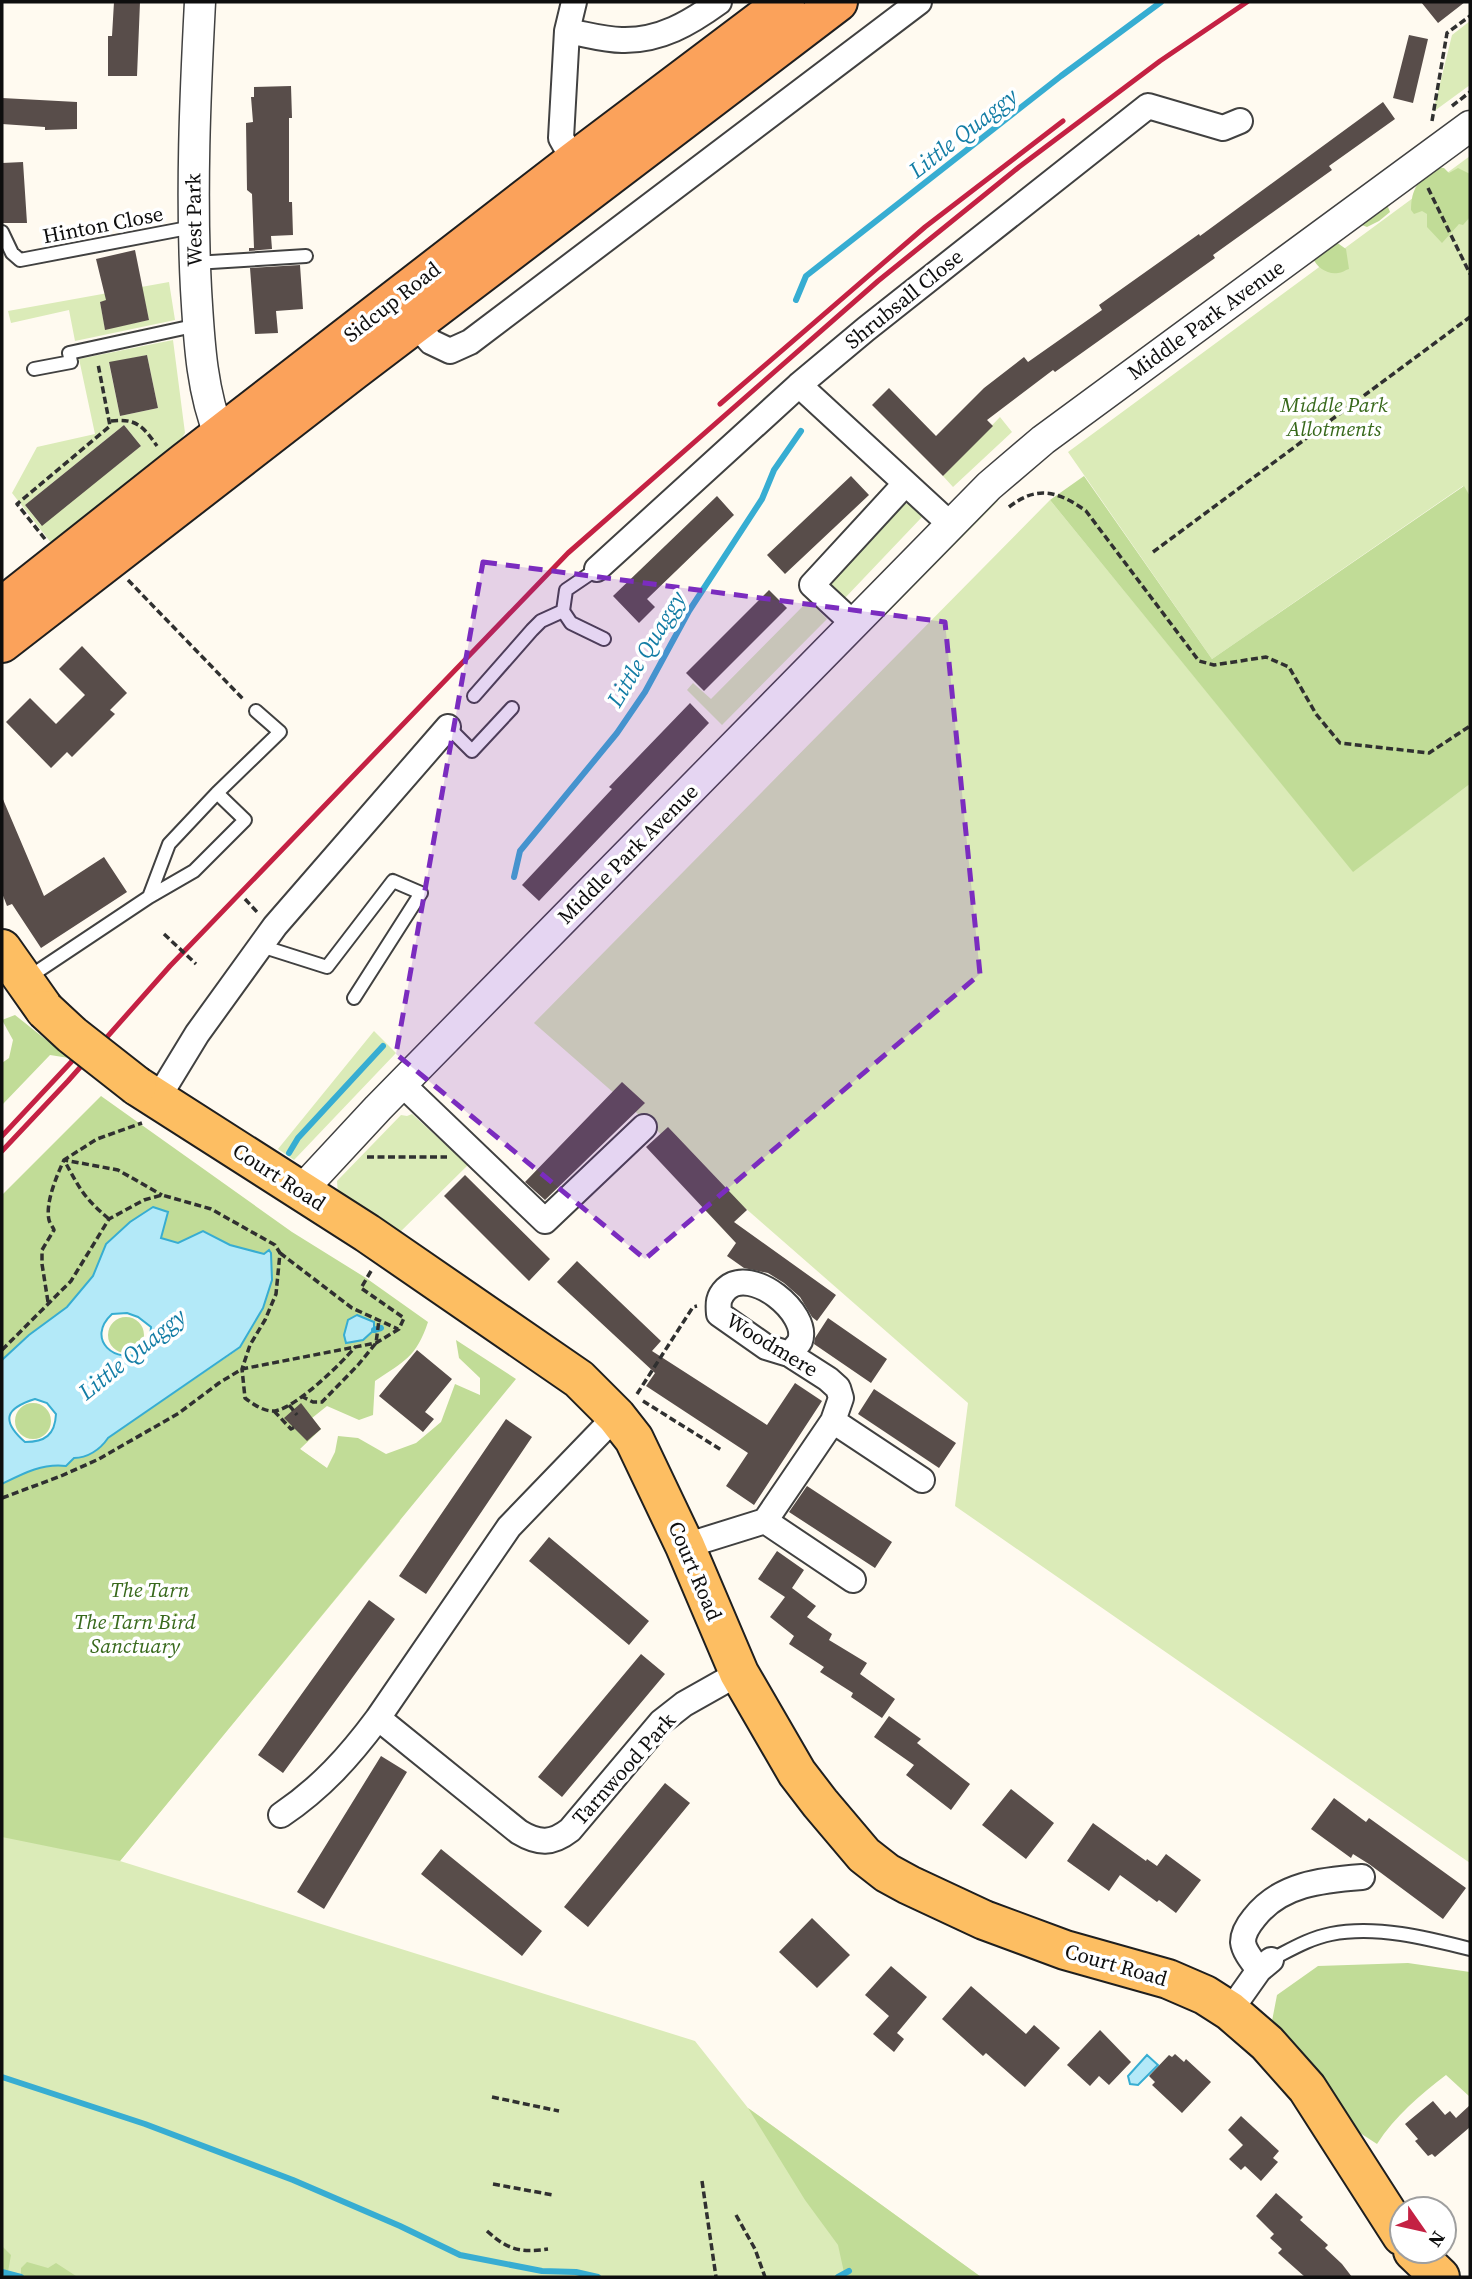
<svg xmlns="http://www.w3.org/2000/svg" width="1472" height="2279" viewBox="0 0 1472 2279" font-family="'Source Serif 4',serif">
<style>
.green{fill:#dbebb8;fill-rule:evenodd}
.forest{fill:#c1dc97}
.water{fill:#b3e9f8;stroke:#37add2;stroke-width:2;fill-rule:evenodd}
.lines{fill:none;stroke-linecap:round;stroke-linejoin:round}
.stream{stroke:#37add2;stroke-width:6}
.building{fill:#584d4a}
.service-casing{stroke:#414141;stroke-width:16}
.minor-casing{stroke:#414141;stroke-width:28}
.tertiary-casing{stroke:#414141;stroke-width:33}
.primary-casing{stroke:#1f1f1f;stroke-width:42}
.trunk-casing{stroke:#1f1f1f;stroke-width:42}
.path{stroke:#303030;stroke-width:3.5;stroke-dasharray:7 3.5;stroke-linecap:butt}
.service{stroke:#fff;stroke-width:12}
.minor{stroke:#fff;stroke-width:24}
.tertiary{stroke:#fff;stroke-width:30}
.primary{stroke:#fdbe62;stroke-width:38}
.trunk{stroke:#fba25b;stroke-width:38}
.rail{stroke:#c42143;stroke-width:5}
.primary-bridge-casing{stroke:#1f1f1f;stroke-width:42;stroke-linecap:butt}
.path-bridge{stroke:#303030;stroke-width:3.5;stroke-dasharray:7 3.5;stroke-linecap:butt}
.primary-bridge{stroke:#fdbe62;stroke-width:38}
.marked{fill:#7b2cbf;fill-opacity:0.2;stroke:#7b2cbf;stroke-width:5;stroke-dasharray:14 9;stroke-linejoin:round}
.labels{text-anchor:middle;stroke-width:7;stroke-linejoin:round;paint-order:stroke}
.street-label{font-size:21px;fill:#0e0e0e;stroke:#fff}
.park-label{font-size:21px;font-style:italic;fill:#38691c;stroke:#fff}
.water-label{font-size:23px;font-style:italic;fill:#137da5;stroke:#fff}
</style>
<rect width="100%" height="100%" fill="#fffaf0"/>
<path class="green" d="M 1470,21 L 1470,85 L 1433,112 L 1452,35 Z
M 1470,156 L 1470,496 L 1463,486 L 1212,659 L 1068,452 Z
M 169,282 L 175,320 L 75,341 L 69,310 L 11,323 L 8,311 ZM 143,293 L 149,320 L 105,329 L 100,302 Z
M 173,340 L 185,433 L 177,446 L 52,544 L 12,493 L 37,447 L 95,434 L 79,359 ZM 147,355 L 158,408 L 120,416 L 109,363 ZM 124,425 L 141,446 L 41,525 L 25,505 Z
M 1000,417 L 1012,432 L 953,487 L 943,476 Z
M 995,498 L 998,501 L 432,1074 L 431,1071 Z
M 1050,500 L 1353,871 L 1470,784 L 1470,1863 L 955,1506 L 968,1403 L 534,1023 Z
M 898,504 L 912,504 L 922,517 L 844,599 L 832,589 L 830,573 Z
M 809,600 L 827,619 L 722,725 L 687,690 L 693,683 L 711,699 Z
M 374,1031 L 396,1053 L 294,1160 L 278,1149 Z
M 412,1114 L 468,1165 L 395,1237 L 338,1195 L 337,1181 L 401,1115 L 407,1116 Z
M 300,1449 L 400,1521 L 120,1861 L 695,2041 L 748,2108 L 981,2277 L 2,2277 L 2,1541 Z"/>
<path class="forest" d="M 1435,167 L 1444,168 L 1449,173 L 1458,168 L 1470,174 L 1470,217 L 1463,225 L 1459,224 L 1442,243 L 1427,227 L 1427,214 L 1422,211 L 1414,214 L 1411,210 C 1411,188 1419,180 1435,167 Z
M 1376,205 L 1388,207 L 1390,212 L 1379,221 L 1367,227 L 1359,224 Z
M 1336,242 L 1346,249 L 1349,269 C 1345,270 1342,273 1338,273 C 1328,275 1316,267 1313,258 Z
M 1084,476 L 1212,659 L 1464,486 L 1470,496 L 1470,784 L 1353,872 L 1050,500 Z
M 15,1015 L 69,1058 L 50,1055 L 2,1105 L 2,1063 L 9,1058 L 13,1040 L 2,1020 Z
M 101,1096 L 292,1232 L 366,1278 L 428,1322 C 416,1358 404,1361 375,1381 L 373,1415 L 359,1420 L 327,1406 L 312,1418 L 321,1429 L 300,1449 L 327,1468 L 335,1452 L 338,1436 L 358,1438 L 386,1454 L 416,1443 L 441,1422 L 455,1384 L 480,1395 L 480,1378 L 459,1358 L 456,1340 L 516,1379 L 120,1861 L 2,1837 L 2,1484 C 22,1474 42,1463 66,1466 L 74,1458 C 87,1458 100,1450 108,1438 L 240,1348 L 263,1308 L 272,1280 L 264,1254 L 230,1245 L 203,1231 L 178,1243 L 161,1238 L 106,1244 L 93,1276 L 67,1307 L 29,1335 L 2,1360 L 2,1195 Z
M108 1335a18 18 0 1 1 36 0a18 18 0 1 1-36 0Z
M15 1421a18 18 0 1 1 36 0a18 18 0 1 1-36 0Z
M 1408,1963 L 1470,1972 L 1470,2097 L 1446,2075 C 1420,2095 1395,2116 1377,2144 L 1357,2131 L 1312,2066 L 1272,2021 L 1277,1995 L 1318,1966 Z
M 748,2108 L 981,2277 L 845,2277 L 838,2245 L 805,2200 Z
M 2,2246 L 11,2255 L 7,2277 L 2,2277 Z
M 27,2262 L 48,2268 L 56,2263 L 76,2276 L 95,2277 L 21,2277 L 21,2268 Z"/>
<path class="water" d="M 153,1207 L 168,1212 L 161,1238 L 178,1243 L 203,1231 L 230,1245 L 264,1254 L 269,1250 L 271,1253 L 272,1280 L 263,1308 L 240,1347 L 108,1438 C 100,1450 87,1458 74,1458 L 66,1466 C 42,1463 22,1474 2,1484 L 2,1360 L 29,1335 L 67,1307 L 93,1276 L 106,1244 L 130,1222 ZM 127,1313 L 138,1317 L 151,1327 L 150,1338 L 144,1352 C 115,1366 85,1339 112,1314 ZM 35,1399 L 47,1403 L 56,1414 C 55,1435 45,1442 25,1442 C 0,1420 6,1408 35,1399 Z
M 357,1315 L 374,1322 L 374,1330 L 363,1340 L 346,1343 L 344,1335 L 348,1320 Z
M 1147,2055 L 1158,2065 L 1138,2085 L 1130,2084 L 1128,2076 Z"/>
<g class="lines">
<path class="stream" d="M 796,300 L 806,276 L 1061,76 L 1161,2
M 514,877 L 520,851 L 617,733 L 645,692 L 689,611 L 762,499 L 774,470 L 801,431
M 289,1153 L 298,1138 L 383,1046
M 374,1330 L 381,1328
M 2,2077 L 145,2124 L 293,2180 L 400,2226 L 460,2255 L 542,2271 L 576,2272 L 598,2277
M 2,2272 L 21,2277
M 838,2277 L 849,2271"/>
</g>
<path class="building" d="M 114,2 L 140,2 L 137,76 L 108,76 L 108,36 L 112,36 Z
M 1421,2 L 1465,2 L 1438,23 Z
M 1409,35 L 1428,39 L 1413,103 L 1393,98 Z
M 291,86 L 292,118 L 289,118 L 289,202 L 292,202 L 293,235 L 271,236 L 272,249 L 249,251 L 249,248 L 254,248 L 252,194 L 247,190 L 246,123 L 253,122 L 251,97 L 254,97 L 254,87 Z
M 2,98 L 77,102 L 77,129 L 45,130 L 45,127 L 2,124 Z
M 1383,102 L 1395,119 L 1329,166 L 1332,170 L 1213,255 L 1215,258 L 1055,372 L 1053,370 L 987,420 L 993,426 L 943,476 L 872,405 L 889,388 L 936,436 L 984,388 L 1024,357 L 1028,362 L 1102,310 L 1099,305 L 1199,234 L 1200,236 Z
M 23,162 L 27,223 L 2,223 L 2,163 Z
M 135,250 L 149,320 L 105,330 L 100,302 L 106,300 L 96,259 Z
M 300,265 L 303,309 L 276,311 L 278,333 L 255,334 L 250,268 Z
M 147,355 L 158,408 L 120,416 L 109,362 Z
M 124,425 L 141,446 L 42,526 L 25,505 Z
M 851,476 L 869,495 L 785,574 L 767,555 Z
M 717,496 L 734,515 L 647,599 L 655,607 L 639,623 L 613,596 Z
M 769,590 L 787,608 L 704,691 L 686,673 Z
M 82,646 L 127,693 L 110,710 L 115,714 L 72,757 L 67,752 L 51,768 L 6,722 L 30,698 L 56,724 L 85,695 L 59,669 Z
M 690,703 L 709,723 L 539,901 L 522,885 L 612,789 L 609,787 Z
M 2,797 L 44,896 L 104,857 L 127,892 L 41,948 L 12,904 L 7,906 L 2,893 Z
M 622,1082 L 645,1103 L 545,1200 L 525,1182 Z
M 668,1127 L 747,1210 L 734,1222 L 836,1295 L 817,1321 L 812,1317 L 800,1297 L 784,1283 L 768,1273 L 744,1268 L 727,1256 L 736,1243 L 646,1147 Z
M 465,1175 L 550,1259 L 529,1281 L 444,1196 Z
M 577,1261 L 661,1341 L 652,1351 L 767,1425 L 795,1383 L 822,1401 L 754,1505 L 726,1486 L 748,1453 L 646,1386 L 655,1373 L 557,1282 Z
M 828,1318 L 887,1359 L 871,1383 L 814,1344 L 815,1338 Z
M 417,1350 L 452,1379 L 425,1412 L 434,1419 L 423,1432 L 379,1396 Z
M 874,1389 L 956,1443 L 939,1468 L 858,1414 Z
M 301,1403 L 321,1429 L 307,1441 L 284,1418 Z
M 506,1419 L 532,1437 L 426,1594 L 399,1576 Z
M 807,1486 L 892,1542 L 875,1568 L 789,1512 Z
M 549,1537 L 649,1621 L 629,1645 L 529,1561 Z
M 777,1551 L 804,1570 L 792,1588 L 816,1606 L 807,1617 L 832,1634 L 829,1640 L 867,1663 L 860,1674 L 895,1699 L 882,1718 L 851,1697 L 853,1693 L 820,1672 L 824,1667 L 789,1644 L 794,1636 L 770,1617 L 785,1597 L 758,1579 Z
M 369,1600 L 395,1619 L 283,1773 L 258,1755 Z
M 641,1654 L 665,1674 L 562,1797 L 538,1777 Z
M 889,1716 L 921,1739 L 917,1743 L 970,1784 L 951,1810 L 906,1775 L 914,1765 L 874,1737 Z
M 381,1756 L 407,1772 L 324,1909 L 297,1892 Z
M 665,1783 L 690,1803 L 588,1927 L 564,1907 Z
M 1011,1789 L 1054,1823 L 1026,1859 L 982,1825 Z
M 1334,1798 L 1366,1822 L 1369,1818 L 1466,1888 L 1443,1919 L 1369,1864 L 1353,1854 L 1351,1858 L 1311,1829 Z
M 1093,1823 L 1146,1861 L 1147,1859 L 1157,1866 L 1166,1854 L 1201,1880 L 1176,1913 L 1159,1900 L 1157,1902 L 1120,1875 L 1109,1891 L 1067,1861 Z
M 441,1849 L 542,1931 L 522,1956 L 421,1874 Z
M 812,1918 L 850,1955 L 817,1988 L 779,1952 Z
M 891,1966 L 927,1997 L 897,2033 L 904,2039 L 894,2052 L 873,2034 L 889,2016 L 865,1995 Z
M 971,1986 L 1026,2034 L 1034,2025 L 1060,2048 L 1025,2087 L 986,2053 L 983,2056 L 942,2019 Z
M 1100,2030 L 1131,2062 L 1109,2085 L 1099,2076 L 1090,2086 L 1067,2065 Z
M 1175,2054 L 1184,2062 L 1186,2059 L 1211,2082 L 1182,2113 L 1152,2085 L 1155,2082 L 1149,2076 L 1169,2055 L 1172,2057 Z
M 1433,2101 L 1445,2115 L 1450,2111 L 1456,2118 L 1470,2105 L 1470,2127 L 1435,2157 L 1432,2154 L 1428,2156 L 1415,2141 L 1418,2139 L 1405,2124 Z
M 1241,2116 L 1279,2151 L 1273,2158 L 1278,2162 L 1261,2181 L 1245,2166 L 1241,2170 L 1229,2159 L 1243,2145 L 1228,2130 Z
M 1276,2193 L 1303,2217 L 1300,2220 L 1328,2245 L 1325,2248 L 1342,2264 L 1352,2277 L 1305,2277 L 1278,2253 L 1282,2249 L 1270,2238 L 1274,2234 L 1256,2216 Z"/>
<g class="lines">
<g class="service-casing">
<path id="service" d="M 2,232 L 12,253 L 20,260 L 193,227
M 195,263 L 306,256
M 34,369 L 71,362 L 69,353 L 198,325
M 597,569 L 566,590 L 563,611 L 571,623 L 604,639
M 474,696 L 532,630 L 541,621 L 563,611
M 448,727 L 472,751 L 512,708
M 149,897 L 169,844 L 217,793 L 280,732 L 256,711
M 261,946 L 327,967 L 393,881 L 421,893 L 354,998
M 26,979 L 149,897 L 194,871 L 245,820 L 217,793
M 1272,1959 C 1290,1950 1310,1938 1331,1934 C 1376,1925 1427,1938 1470,1949"/>
</g>
<g class="minor-casing">
<path id="minor" d="M 567,31 C 585,34 604,40 622,40 C 660,41 690,23 719,2
M 574,161 L 561,138 L 567,31 L 574,2
M 415,324 L 431,342 L 450,351 L 470,342 L 919,2
M 799,385 L 951,525
M 597,569 L 799,385 L 866,329 L 1148,106 L 1223,128 L 1240,121
M 854,624 L 812,585 L 905,484
M 402,1084 L 545,1221 L 644,1127
M 158,1098 L 197,1034 L 275,926 L 448,727
M 616,1416 L 509,1527 L 378,1718 L 519,1832 C 539,1844 552,1844 570,1830 L 661,1722 L 684,1704 L 739,1673
M 833,1421 L 922,1480
M 765,1521 L 853,1580
M 685,1546 L 765,1521 L 833,1421 L 841,1398 L 838,1388 L 828,1379 L 789,1354 L 766,1347 L 719,1314 C 718,1303 718,1297 726,1289 C 751,1265 810,1313 800,1341 C 798,1345 792,1351 789,1354
M 281,1815 C 321,1788 349,1757 378,1718
M 1259,1970 C 1254,1963 1244,1952 1243,1942 C 1243,1934 1249,1924 1254,1918 C 1280,1884 1322,1880 1362,1877
M 1230,2011 L 1259,1970 L 1271,1960"/>
</g>
<g class="tertiary-casing">
<path id="tertiary" d="M 200,2 C 195,98 191,193 196,289 C 199,338 201,390 220,436
M 300,1192 L 378,1108 L 989,486 L 1043,440 L 1470,126"/>
</g>
<g class="primary-casing">
<path id="primary" d="M 2,949 L 45,1010
M 137,1086 L 367,1233 L 579,1379 L 616,1416 L 634,1439 L 685,1546 L 739,1673 L 797,1773 L 820,1803 L 864,1855 L 887,1873 L 909,1885 L 984,1920 L 1065,1950 L 1168,1979 L 1205,1995 L 1230,2011 L 1267,2043 L 1307,2088 L 1402,2236
M 1413,2251 L 1440,2277"/>
</g>
<g class="trunk-casing">
<path id="trunk" d="M 2,607 L 185,462 L 574,161 L 785,2
M 2,643 L 353,371 L 838,2"/>
</g>
<path class="path" d="M 1452,106 L 1470,92
M 1432,121 L 1447,33 L 1470,16
M 1428,188 L 1470,274
M 111,421 C 136,418 143,426 157,446
M 1009,507 C 1037,485 1058,491 1086,511 L 1199,661 L 1214,665 L 1266,657 L 1289,667 L 1316,714 L 1340,743 L 1429,753 L 1470,726
M 45,539 L 17,504 L 110,426 L 98,364
M 1153,552 L 1470,317
M 128,580 L 244,700
M 245,899 L 258,913
M 367,1157 L 447,1157
M 109,1219 C 83,1197 80,1189 64,1160 L 97,1139 L 142,1123
M 280,1253 L 352,1308 L 398,1329
M 48,1302 L 42,1264 L 42,1250 L 54,1230 C 53,1227 50,1224 49,1220 C 45,1203 57,1175 64,1160 L 118,1170 L 162,1195
M 2,1350 L 71,1281 L 109,1219 L 144,1200 L 162,1195 L 211,1209 L 275,1245 L 280,1253 L 276,1294 L 265,1320 L 250,1345 L 242,1369 L 245,1398 C 253,1404 264,1412 275,1411 C 297,1407 342,1363 356,1346
M 637,1394 L 693,1307 L 697,1306
M 301,1396 L 313,1402 L 322,1402 L 358,1365 L 376,1343 L 379,1320
M 643,1401 L 723,1451
M 289,1405 L 297,1415
M 274,1411 L 291,1429 L 295,1427
M 2,1498 L 61,1476 L 99,1459 L 179,1413 L 219,1383 L 242,1369 L 376,1343 L 399,1329 L 404,1318 L 361,1288 L 371,1271
M 492,2097 L 559,2111
M 702,2181 L 716,2277
M 493,2184 L 553,2195
M 736,2215 L 755,2249 L 765,2277
M 487,2231 C 508,2250 520,2253 548,2249"/>
<use href="#service" class="service"/>
<use href="#minor" class="minor"/>
<use href="#tertiary" class="tertiary"/>
<use href="#primary" class="primary"/>
<use href="#trunk" class="trunk"/>
<path class="rail" d="M 720,404 L 925,227 L 1063,121
M 2,1136 L 74,1059
M 2,1151 L 68,1081 L 170,966 L 568,553 L 878,281 L 1019,167 L 1160,61 L 1247,2"/>
<g class="primary-bridge-casing">
<path id="primary-bridge" d="M 45,1010 L 72,1035 L 137,1086"/>
</g>
<path class="path-bridge" d="M 164,934 L 196,964"/>
<use href="#primary-bridge" class="primary-bridge"/>
</g>
<path class="marked" d="M 483,562 L 945,622 L 980,974 L 645,1259 L 396,1054 Z"/>
<g class="labels">
<g class="street-label">
<text transform="translate(194 220) rotate(-91)" y="7">West Park</text>
<text transform="translate(103 225) rotate(-11)" y="7">Hinton Close</text>
<text transform="translate(904 299) rotate(-39)" y="7">Shrubsall Close</text>
<text transform="translate(392 302) rotate(-38)" y="7">Sidcup Road</text>
<text transform="translate(1206 320) rotate(-36)" y="7">Middle Park Avenue</text>
<text transform="translate(628 854) rotate(-45)" y="7">Middle Park Avenue</text>
<text transform="translate(279 1177) rotate(33)" y="7">Court Road</text>
<text transform="translate(772 1345) rotate(31)" y="7">Woodmere</text>
<text transform="translate(695 1571) rotate(67)" y="7">Court Road</text>
<text transform="translate(624 1769) rotate(-48)" y="7">Tarnwood Park</text>
<text transform="translate(1116 1965) rotate(16)" y="7">Court Road</text>
</g>
<g class="park-label">
<text x="1334" y="412">Middle Park<tspan x="1334" dy="24">Allotments</tspan></text>
<text x="150" y="1597">The Tarn</text>
<text x="135" y="1629">The Tarn Bird<tspan x="135" dy="24">Sanctuary</tspan></text>
</g>
<g class="water-label">
<text transform="translate(963 133) rotate(-38)" y="8">Little Quaggy</text>
<text transform="translate(646 649) rotate(-59)" y="8">Little Quaggy</text>
<text transform="translate(132 1354) rotate(-39)" y="8">Little Quaggy</text>
</g>
</g>
<rect width="1472" height="2279" fill="none" stroke="#0e0e0e" stroke-width="7"/>
<g transform="translate(1423 2230) rotate(124)"><circle r="33" fill="#ffffff" stroke="#9f9f9f" stroke-width="2"/>
<path d="M0-5L12 26L0 18L-12 26Z" fill="#c42143"/>
<text y="-10" font-size="19" font-weight="bold" text-anchor="middle" fill="#0e0e0e">N</text>
</g>
</svg>
